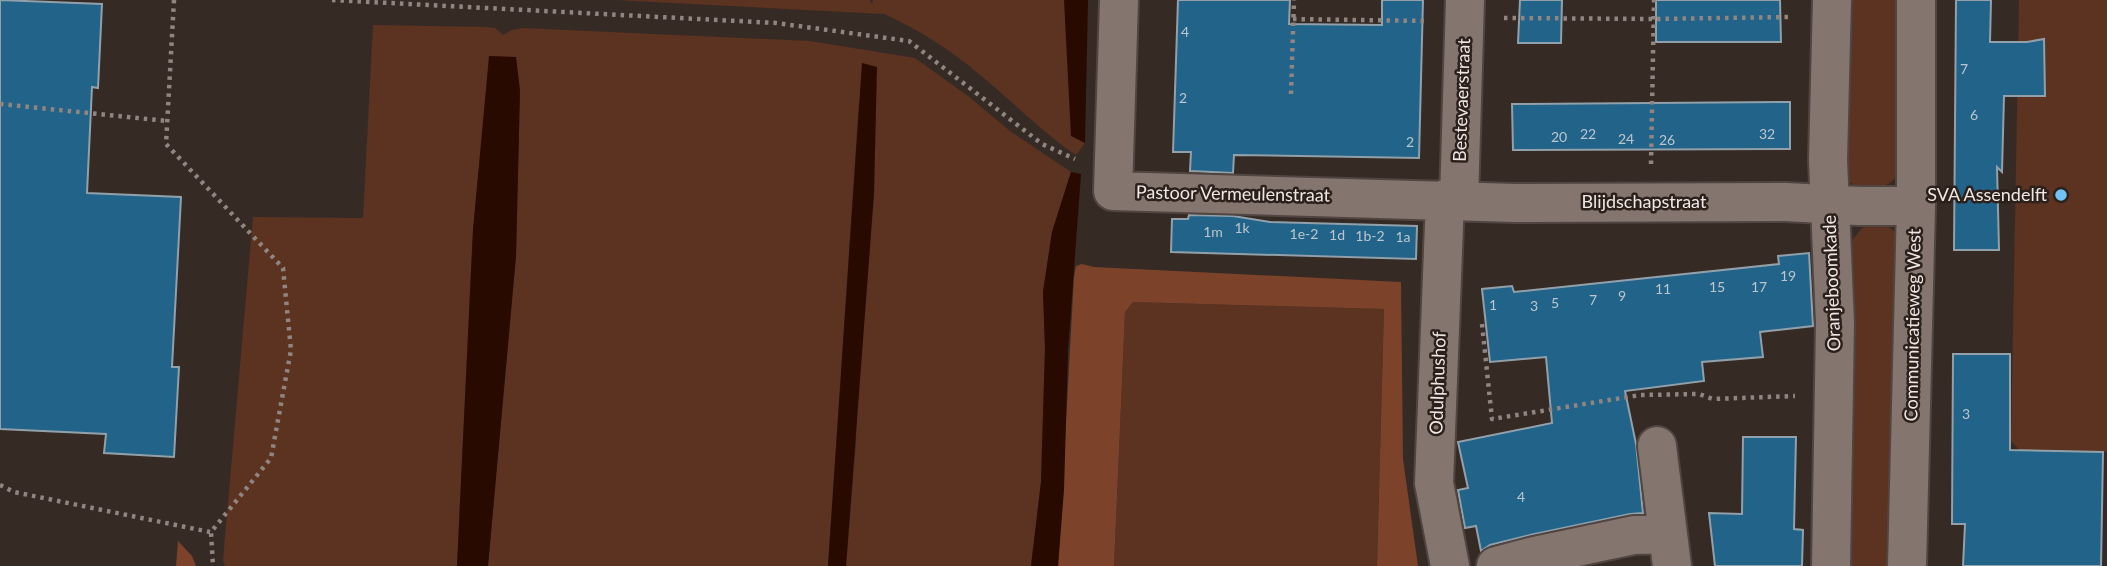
<svg xmlns="http://www.w3.org/2000/svg" width="2107" height="566" viewBox="0 0 2107 566" font-family="Lato,sans-serif">
<style>
.green{fill:#5c3221}
.forest{fill:#7d422a}
.water{fill:#280a01}
.building{fill:#216389;stroke:#92a0aa;stroke-width:2}
.lines{fill:none;stroke-linecap:round;stroke-linejoin:round}
.minor-casing{stroke:#504541;stroke-width:42}
.tertiary-casing{stroke:#504541;stroke-width:42}
.path{stroke:#908581;stroke-width:4.5;stroke-dasharray:3.5 5;stroke-linecap:butt}
.minor{stroke:#85756f;stroke-width:38}
.tertiary{stroke:#85756f;stroke-width:38}
.poi-dot{fill:#71c1f5;stroke:#2c201b;stroke-width:2.5}
.labels{text-anchor:middle;stroke-width:5;stroke-linejoin:round;paint-order:stroke}
.number-label{font-size:14px;fill:#bcc6cd}
.street-label{font-size:18px;fill:#f0e7e4;stroke:#2c201b}
.poi-label{font-size:18px;fill:#f0e7e4;stroke:#2c201b;text-anchor:end}
</style>
<rect width="100%" height="100%" fill="#362a25"/>
<path class="green" d="M 615,0 L 870,0 L 872,4 L 873,0 L 1086,0 L 1083,81 L 1085,143 L 1076,155 C 1042,132 1012,101 980,75 C 952,51 918,29 884,14 Z
M 1853,0 L 1900,0 L 1897,176 C 1887,190 1869,189 1854,186 L 1850,182 L 1847,170 Z
M 2019,0 L 2107,0 L 2107,452 L 2022,453 L 2011,441 Z
M 373,25 L 487,27 L 495,28 L 503,35 L 512,30 L 523,28 L 810,41 L 915,58 L 968,96 L 1010,131 L 1071,172 L 1052,232 L 1043,292 L 1045,348 L 1041,482 L 1031,566 L 846,566 L 856,442 L 859,101 L 828,566 L 488,566 L 516,256 L 520,90 L 490,56 L 473,230 L 457,566 L 225,566 L 223,560 L 253,217 L 363,218 Z
M 1875,223 L 1884,224 L 1897,233 L 1889,566 L 1842,566 L 1849,244 L 1862,228 Z
M 1133,302 L 1384,309 L 1377,566 L 1114,566 L 1125,312 Z"/>
<path class="forest" d="M 1082,264 L 1094,267 L 1401,282 L 1403,459 L 1418,566 L 1377,566 L 1384,309 L 1133,302 L 1125,312 L 1114,566 L 1058,566 L 1074,277 L 1076,266 Z
M 178,541 L 192,556 L 196,566 L 176,566 Z"/>
<path class="water" d="M 1064,0 L 1088,0 L 1085,143 L 1071,136 Z
M 489,56 L 516,57 L 520,90 L 516,256 L 488,566 L 457,566 L 473,230 Z
M 862,63 L 877,67 L 874,194 L 846,566 L 828,566 Z
M 1071,172 L 1081,174 L 1068,351 L 1064,490 L 1058,566 L 1031,566 L 1041,482 L 1045,348 L 1043,292 L 1052,232 Z"/>
<path class="building" d="M 0,0 L 102,4 L 98,88 L 92,87 L 87,193 L 181,197 L 172,367 L 179,367 L 174,457 L 104,453 L 106,434 L 0,429 Z
M 1178,0 L 1290,0 L 1289,24 L 1382,25 L 1382,0 L 1423,0 L 1419,158 L 1234,155 L 1233,173 L 1190,171 L 1191,152 L 1173,152 Z
M 1520,0 L 1562,0 L 1561,43 L 1518,43 Z
M 1656,0 L 1780,0 L 1781,42 L 1656,42 Z
M 1956,0 L 1991,0 L 1990,42 L 2027,42 L 2044,39 L 2045,96 L 2004,96 L 2002,172 L 1997,167 L 1999,250 L 1954,250 Z
M 1790,102 L 1790,149 L 1513,150 L 1512,104 Z
M 1189,215 L 1233,216 L 1270,222 L 1417,226 L 1416,259 L 1171,252 L 1172,219 L 1188,219 Z
M 1809,253 L 1813,326 L 1760,332 L 1763,357 L 1702,362 L 1704,381 L 1625,391 L 1636,444 L 1643,513 L 1630,514 L 1530,535 L 1490,545 L 1481,551 L 1476,526 L 1465,528 L 1458,490 L 1468,488 L 1458,442 L 1552,423 L 1546,357 L 1490,362 L 1482,289 L 1512,286 L 1514,292 L 1779,264 L 1778,256 Z
M 1953,354 L 2010,354 L 2010,450 L 2103,452 L 2101,566 L 1963,566 L 1965,524 L 1952,524 Z
M 1743,437 L 1796,437 L 1794,529 L 1803,530 L 1802,566 L 1715,566 L 1709,513 L 1742,514 Z"/>
<g class="lines">
<g class="minor-casing">
<path id="minor" d="M 1119,0 L 1113,191 L 1515,203 L 1786,202 L 1859,206 L 1916,206
M 1445,199 L 1434,483 L 1450,566
M 1459,200 L 1465,0
M 1657,446 L 1668,534
M 1496,566 L 1534,556 L 1634,535 L 1668,534 L 1672,566
M 1831,566 L 1835,323 L 1828,160 L 1832,0"/>
</g>
<g class="tertiary-casing">
<path id="tertiary" d="M 1907,566 L 1916,206 L 1916,0"/>
</g>
<path class="path" d="M 174,0 L 166,144 L 283,268 L 291,350 L 271,458 L 211,532 L 213,566
M 332,0 L 776,23 L 909,41 L 1042,144 L 1075,159
M 1504,18 L 1654,19 L 1792,17
M 1293,19 L 1425,21
M 1291,94 L 1294,0
M 0,104 L 167,121
M 1651,164 L 1654,0
M 1482,324 L 1492,419 L 1640,395 L 1699,394 L 1713,399 L 1795,396
M 0,485 L 14,492 L 210,532"/>
<use href="#minor" class="minor"/>
<use href="#tertiary" class="tertiary"/>
</g>
<circle class="poi-dot" cx="2061" cy="195" r="7"/>
<g class="labels">
<g class="number-label">
<text x="1185" y="37">4</text>
<text x="1964" y="74">7</text>
<text x="1183" y="103">2</text>
<text x="1974" y="120">6</text>
<text x="1588" y="139">22</text>
<text x="1767" y="139">32</text>
<text x="1559" y="142">20</text>
<text x="1626" y="144">24</text>
<text x="1667" y="145">26</text>
<text x="1410" y="147">2</text>
<text x="1242" y="233">1k</text>
<text x="1213" y="237">1m</text>
<text x="1304" y="239">1e-2</text>
<text x="1337" y="240">1d</text>
<text x="1370" y="241">1b-2</text>
<text x="1403" y="242">1a</text>
<text x="1788" y="281">19</text>
<text x="1717" y="292">15</text>
<text x="1759" y="292">17</text>
<text x="1663" y="294">11</text>
<text x="1622" y="301">9</text>
<text x="1593" y="305">7</text>
<text x="1555" y="308">5</text>
<text x="1493" y="310">1</text>
<text x="1534" y="311">3</text>
<text x="1966" y="419">3</text>
<text x="1521" y="502">4</text>
</g>
<g class="street-label">
<text transform="translate(1462 100) rotate(-88)" y="6">Bestevaerstraat</text>
<text transform="translate(1233 194) rotate(1)" y="6">Pastoor Vermeulenstraat</text>
<text x="1644" y="208">Blijdschapstraat</text>
<text transform="translate(1832 283) rotate(-92)" y="6">Oranjeboomkade</text>
<text transform="translate(1913 325) rotate(-89)" y="6">Communicatieweg West</text>
<text transform="translate(1438 383) rotate(-88)" y="6">Odulphushof</text>
</g>
<g class="poi-label">
<text x="2047" y="201">SVA Assendelft</text>
</g>
</g>
</svg>
